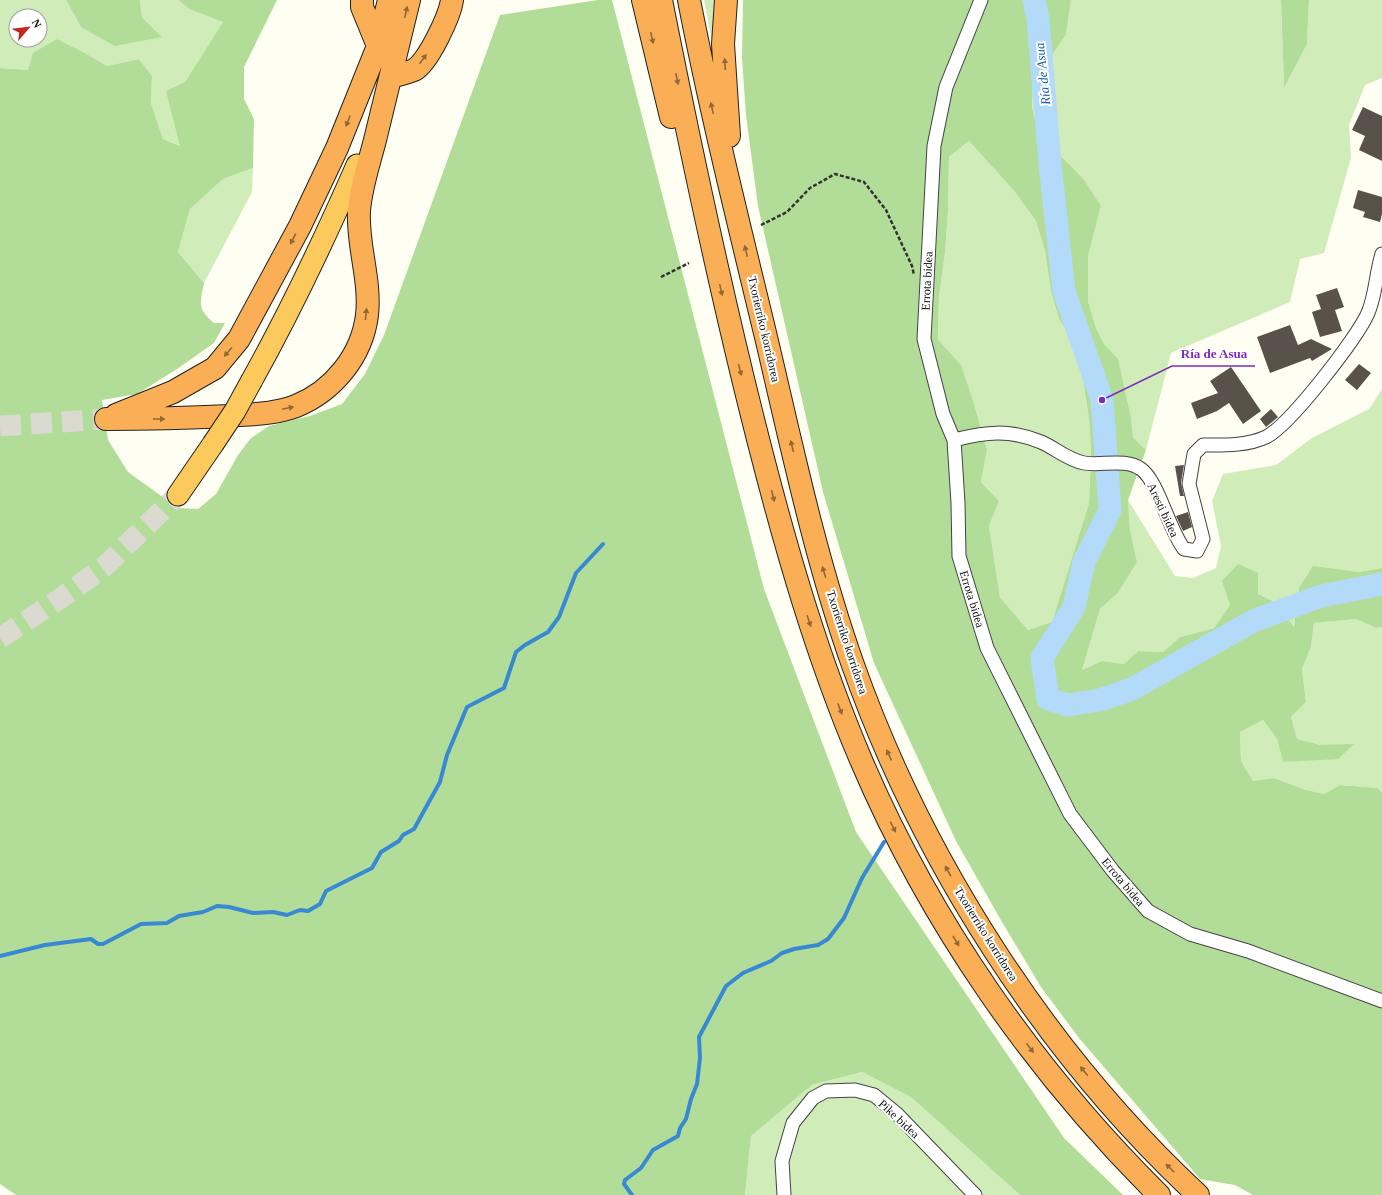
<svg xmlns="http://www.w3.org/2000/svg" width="1382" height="1195" viewBox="0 0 1382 1195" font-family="Georgia,serif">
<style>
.green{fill:#cfecb9;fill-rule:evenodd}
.forest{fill:#b1dd98;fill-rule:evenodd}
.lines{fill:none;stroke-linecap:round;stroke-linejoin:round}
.stream{stroke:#3888d3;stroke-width:4}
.river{stroke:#b4daf9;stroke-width:23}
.building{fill:#59524b}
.trunk-tunnel{stroke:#dbdad0;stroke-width:21;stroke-dasharray:21 10;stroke-linecap:butt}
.minor-casing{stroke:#434343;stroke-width:15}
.trunk-casing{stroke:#212121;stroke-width:23}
.motorway-casing{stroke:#212121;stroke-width:24}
.path{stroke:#323232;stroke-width:2.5;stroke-dasharray:4 2;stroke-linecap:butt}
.minor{stroke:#fff;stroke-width:13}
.trunk{stroke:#fcca5c;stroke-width:21}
.motorway{stroke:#faae55;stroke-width:22}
.trunk-bridge-casing{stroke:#212121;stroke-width:23;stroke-linecap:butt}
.trunk-bridge{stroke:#fcca5c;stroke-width:21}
.oneway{fill:#916736}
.labels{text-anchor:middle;stroke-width:4;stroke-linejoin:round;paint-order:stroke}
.street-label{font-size:12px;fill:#101010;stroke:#fff}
.water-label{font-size:13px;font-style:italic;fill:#125aa8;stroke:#fff}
.leader{fill:none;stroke:#7b2cbf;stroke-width:1.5}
.callout-dot{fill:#7b2cbf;stroke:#fff;stroke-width:1.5}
.callout-label{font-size:13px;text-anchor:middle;font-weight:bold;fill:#7b2cbf;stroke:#fff;stroke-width:4;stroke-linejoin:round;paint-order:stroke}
</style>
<rect width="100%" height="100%" fill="#fffef2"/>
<path class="green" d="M 0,0 L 66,0 L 81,27 L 162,37 L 142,17 L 140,0 L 178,0 L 189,9 L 223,22 L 185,82 L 181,146 L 163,139 L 151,103 L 152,76 L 139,59 L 107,66 L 85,53 L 57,39 L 28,70 L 0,68 ZM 16,16 L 40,16 L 40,40 L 16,40 Z
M 704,0 L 717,0 L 716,60 Z
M 1071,0 L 1281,0 L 1284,88 L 1307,44 L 1309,0 L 1382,0 L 1382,78 L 1365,85 L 1349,125 L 1351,158 L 1324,253 L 1300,259 L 1290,302 L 1171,353 L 1146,450 L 1133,437 L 1131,417 L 1118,360 L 1104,344 L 1096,328 L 1088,301 L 1088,256 L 1101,206 L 1068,163 L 1039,136 L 1032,107 L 1033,82 L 1066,35 Z
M 969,141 L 1015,192 L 1036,221 L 1045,251 L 1051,292 L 1059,319 L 1069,335 L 1080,360 L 1089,419 L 1091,452 L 1089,503 L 1052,622 L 1028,630 L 1000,599 L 989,526 L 999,501 L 981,482 L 987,450 L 975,407 L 938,340 L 939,297 L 945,253 L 948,212 L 949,157 Z
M 253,168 L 252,192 L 204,283 L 178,252 L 190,209 L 223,179 Z
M 1382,389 L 1382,568 L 1359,572 L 1343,570 L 1299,588 L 1294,627 L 1277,603 L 1258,594 L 1230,605 L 1214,628 L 1180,637 L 1163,652 L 1138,651 L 1124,664 L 1102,661 L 1082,670 L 1100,609 L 1118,593 L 1137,562 L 1130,530 L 1128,500 L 1175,576 L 1193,578 L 1216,568 L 1221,546 L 1212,501 L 1223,474 L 1276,465 L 1312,438 L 1369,409 Z
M 1356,619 L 1376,628 L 1382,627 L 1382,793 L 1378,788 L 1340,785 L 1324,794 L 1303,789 L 1274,778 L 1253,781 L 1241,761 L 1240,732 L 1263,720 L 1277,739 L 1283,762 L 1305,760 L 1353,745 L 1321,745 L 1297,739 L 1291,717 L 1306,702 L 1302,669 L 1311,647 L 1314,623 Z
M 862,1072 L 911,1097 L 1020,1195 L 745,1195 L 751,1136 L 812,1085 Z"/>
<path class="forest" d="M 66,0 L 140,0 L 142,17 L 162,37 L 115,46 L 81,27 Z
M 178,0 L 277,0 L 244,67 L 244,99 L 254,119 L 253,168 L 223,179 L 190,209 L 178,252 L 204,283 C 200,303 197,309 214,323 L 225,323 L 214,343 L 177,369 L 137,394 L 102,400 L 108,440 L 128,472 L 178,508 L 198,509 L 216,494 L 238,455 L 251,438 L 269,426 L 310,416 L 342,404 L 365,374 L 384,335 L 500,15 L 598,0 L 612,0 L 764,589 L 856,832 L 1064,1138 L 1123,1195 L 1020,1195 L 911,1097 L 862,1072 L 812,1085 L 751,1136 L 745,1195 L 16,1195 L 0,1184 L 0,68 L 28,70 L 33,53 L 57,39 L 85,53 L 107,66 L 139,59 L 152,76 L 151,103 L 163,139 L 180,146 L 166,91 L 185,82 L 223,22 L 189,9 Z
M 743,0 L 1071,0 L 1066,35 L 1033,82 L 1032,107 L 1039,136 L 1068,163 L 1084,180 L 1101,206 L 1088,256 L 1088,301 L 1096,328 L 1104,344 L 1118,359 L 1131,417 L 1133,437 L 1146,450 L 1128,500 L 1130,530 L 1137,562 L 1118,593 L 1100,609 L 1082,670 L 1102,661 L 1124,664 L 1138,651 L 1163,652 L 1180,637 L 1214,628 L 1230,605 L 1222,581 L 1238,564 L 1258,573 L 1258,594 L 1277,603 L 1294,627 L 1299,588 L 1313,566 L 1359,572 L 1382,568 L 1382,627 L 1376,628 L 1356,619 L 1314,623 L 1311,647 L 1302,669 L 1306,702 L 1291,717 L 1297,739 L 1321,745 L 1354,744 L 1338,759 L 1283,762 L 1277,739 L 1263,720 L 1240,732 L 1241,761 L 1253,781 L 1274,778 L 1303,789 L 1324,794 L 1340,785 L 1378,788 L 1382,793 L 1382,1195 L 1253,1195 L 1235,1185 L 1200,1179 L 1079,1038 L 1041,987 L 1002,922 L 956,841 L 874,663 L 823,492 L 758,206 L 746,115 L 742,58 ZM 969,141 L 1015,192 L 1036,221 L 1045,251 L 1051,292 L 1059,319 L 1069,335 L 1080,360 L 1089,419 L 1091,452 L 1089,503 L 1052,622 L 1028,630 L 1000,598 L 989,526 L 999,501 L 981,482 L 987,450 L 975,407 L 961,365 L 938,340 L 939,297 L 945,253 L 948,212 L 949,157 Z
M 1281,0 L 1309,0 L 1307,44 L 1284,88 Z"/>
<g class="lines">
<path class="stream" d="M 0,956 L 45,945 L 91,939 L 98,944 L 103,944 L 141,924 L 167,923 L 179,916 L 203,912 L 217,906 L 229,907 L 253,913 L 273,912 L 287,915 L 300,910 L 308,911 L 320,904 L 326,891 L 372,868 L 381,852 L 399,841 L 403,835 L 414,829 L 440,782 L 447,755 L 467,707 L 504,688 L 516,652 L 525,645 L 548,632 L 559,617 L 576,573 L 603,544
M 632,1195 L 624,1184 L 625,1180 L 641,1168 L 653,1150 L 678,1136 L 680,1128 L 686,1119 L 691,1099 L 697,1084 L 700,1058 L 699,1037 L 726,986 L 743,973 L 771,961 L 782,953 L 794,949 L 818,945 L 828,939 L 844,918 L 862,878 L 884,842"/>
<path class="river" d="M 1034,0 L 1038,19 L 1050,164 L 1064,291 L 1102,400 L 1110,510 L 1084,562 L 1074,607 L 1042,658 L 1048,699 L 1068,705 L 1100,700 L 1132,689 L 1253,621 L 1321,596 L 1382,584"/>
</g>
<path class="building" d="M 1363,107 L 1382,116 L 1382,161 L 1359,150 L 1365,136 L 1352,130 Z
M 1358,190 L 1382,197 L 1382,214 L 1380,222 L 1363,217 L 1365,212 L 1353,208 Z
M 1337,288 L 1344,307 L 1335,310 L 1342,331 L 1320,337 L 1312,312 L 1321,309 L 1316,295 Z
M 1290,325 L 1298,345 L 1311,339 L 1332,349 L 1312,361 L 1310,358 L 1270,373 L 1257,337 Z
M 1359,364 L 1371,373 L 1357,390 L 1345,380 Z
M 1231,367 L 1261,411 L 1243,424 L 1229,403 L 1217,411 L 1197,419 L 1191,403 L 1218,393 L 1210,381 Z
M 1271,409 L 1278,417 L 1266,427 L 1260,419 Z
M 1184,465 L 1181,483 L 1184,496 L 1180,496 L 1175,466 Z
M 1188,512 L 1192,527 L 1183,531 L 1176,516 Z"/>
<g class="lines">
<path class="trunk-tunnel" d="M 0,426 L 106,419
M 0,638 L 61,598 L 104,567 L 178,495"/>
<g class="minor-casing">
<path id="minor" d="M 981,0 L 946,87 L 934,146 L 924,339 L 943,414 L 954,440 L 958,503 L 959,556 L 987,648 L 1070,814 L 1113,871 L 1148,911 L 1190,934 L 1248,951 L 1382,1001
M 954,440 C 985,432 1010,429 1041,442 C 1055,448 1068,460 1084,463 C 1102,466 1125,458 1141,469 C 1158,481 1169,530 1184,549 L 1197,551 L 1203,539 L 1189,484 L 1194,454 L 1203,445 C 1223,445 1247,446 1266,437 C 1290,425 1357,338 1368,313 C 1376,294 1376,273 1382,254
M 784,1195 L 782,1161 L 793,1123 L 813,1098 L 826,1091 L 855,1090 L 874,1095 L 897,1114 L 975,1195"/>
</g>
<g class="trunk-casing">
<path id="trunk" d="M 252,380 C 291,310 325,238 357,165
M 178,495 L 213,444"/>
</g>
<g class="motorway-casing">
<path id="motorway" d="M 643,0 L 671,117
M 661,0 C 690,147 721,294 758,439 C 786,549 817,657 861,760 C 930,922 1034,1071 1159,1195
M 689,0 C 711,113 739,225 766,337 C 792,447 815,558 853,665 C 922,860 1046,1054 1198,1195
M 726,0 L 723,44 L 729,136
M 377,49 L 389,0
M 391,77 C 398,75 407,73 414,70 C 428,63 450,15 452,0
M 116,415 L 173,392 L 215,368 L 239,339 L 300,226 L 337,148 L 378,46 L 362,7 L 362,0
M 106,419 C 147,419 188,418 230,416 C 251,414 276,414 296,406 C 333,391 362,356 367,315 C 371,280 357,245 359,211 C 361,185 370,161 376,136 C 387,91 398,45 409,0"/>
</g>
<path class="path" d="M 761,225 L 787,212 L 810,188 L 835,174 L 864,182 L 886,210 L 912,266 L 914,275
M 661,277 L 689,263"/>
<use href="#minor" class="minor"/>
<use href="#trunk" class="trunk"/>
<use href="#motorway" class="motorway"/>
<g class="trunk-bridge-casing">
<path id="trunk-bridge" d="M 213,444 L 235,411 L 252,380"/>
</g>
<use href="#trunk-bridge" class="trunk-bridge"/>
</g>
<defs><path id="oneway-solid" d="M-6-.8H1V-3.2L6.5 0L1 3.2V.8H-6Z"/></defs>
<g class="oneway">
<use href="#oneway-solid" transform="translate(406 12) rotate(-77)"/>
<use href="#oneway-solid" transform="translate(652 38) rotate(77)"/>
<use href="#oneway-solid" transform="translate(423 59) rotate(-54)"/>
<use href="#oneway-solid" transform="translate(725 64) rotate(-93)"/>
<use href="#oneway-solid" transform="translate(677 79) rotate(78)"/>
<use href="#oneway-solid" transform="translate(712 108) rotate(-103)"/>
<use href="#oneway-solid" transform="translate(348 121) rotate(112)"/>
<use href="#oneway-solid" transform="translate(293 239) rotate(118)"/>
<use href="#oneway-solid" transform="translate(746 251) rotate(-103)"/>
<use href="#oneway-solid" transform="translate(721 290) rotate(77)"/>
<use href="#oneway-solid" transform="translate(366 314) rotate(-84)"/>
<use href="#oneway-solid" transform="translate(228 352) rotate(131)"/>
<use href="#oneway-solid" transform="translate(740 370) rotate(76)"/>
<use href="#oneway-solid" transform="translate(288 408) rotate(-12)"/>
<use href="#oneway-solid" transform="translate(159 419)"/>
<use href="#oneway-solid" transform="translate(792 446) rotate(-103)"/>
<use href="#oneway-solid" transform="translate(773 496) rotate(76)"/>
<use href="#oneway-solid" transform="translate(824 572) rotate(-107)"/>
<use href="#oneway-solid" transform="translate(809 621) rotate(72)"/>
<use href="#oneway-solid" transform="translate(840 709) rotate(69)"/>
<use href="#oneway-solid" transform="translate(889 755) rotate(-114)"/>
<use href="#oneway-solid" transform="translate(893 827) rotate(63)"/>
<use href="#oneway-solid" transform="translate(948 871) rotate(-119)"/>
<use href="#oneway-solid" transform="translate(956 941) rotate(59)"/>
<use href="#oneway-solid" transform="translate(1030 1048) rotate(53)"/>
<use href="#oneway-solid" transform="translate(1084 1071) rotate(-129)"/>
<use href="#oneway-solid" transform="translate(1170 1168) rotate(-135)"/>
</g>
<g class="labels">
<g class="street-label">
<text transform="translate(927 281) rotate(-87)" y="4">Errota bidea</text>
<text transform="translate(764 329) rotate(77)" y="4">Txorierriko korridorea</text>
<text transform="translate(1163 510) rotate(65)" y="4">Aresti bidea</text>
<text transform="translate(972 599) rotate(73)" y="4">Errota bidea</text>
<text transform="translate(847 642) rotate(72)" y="4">Txorierriko korridorea</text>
<text transform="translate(1123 882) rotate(50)" y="4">Errota bidea</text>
<text transform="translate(986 934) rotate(58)" y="4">Txorierriko korridorea</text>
<text transform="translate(899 1119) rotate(43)" y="4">Pike bidea</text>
</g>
<g class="water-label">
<text transform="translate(1042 74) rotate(-96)" y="5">Ría de Asua</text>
</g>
</g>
<path class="leader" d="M1102 400L1172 366H1255"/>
<circle class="callout-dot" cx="1102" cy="400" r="4"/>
<g class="callout-label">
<text x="1214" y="358">Ría de Asua</text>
</g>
<g transform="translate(28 28) rotate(62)"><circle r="19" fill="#ffffff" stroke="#9f9f9f"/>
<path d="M0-3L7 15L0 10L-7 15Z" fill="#c72620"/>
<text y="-6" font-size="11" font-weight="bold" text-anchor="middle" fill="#101010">N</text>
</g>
</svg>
